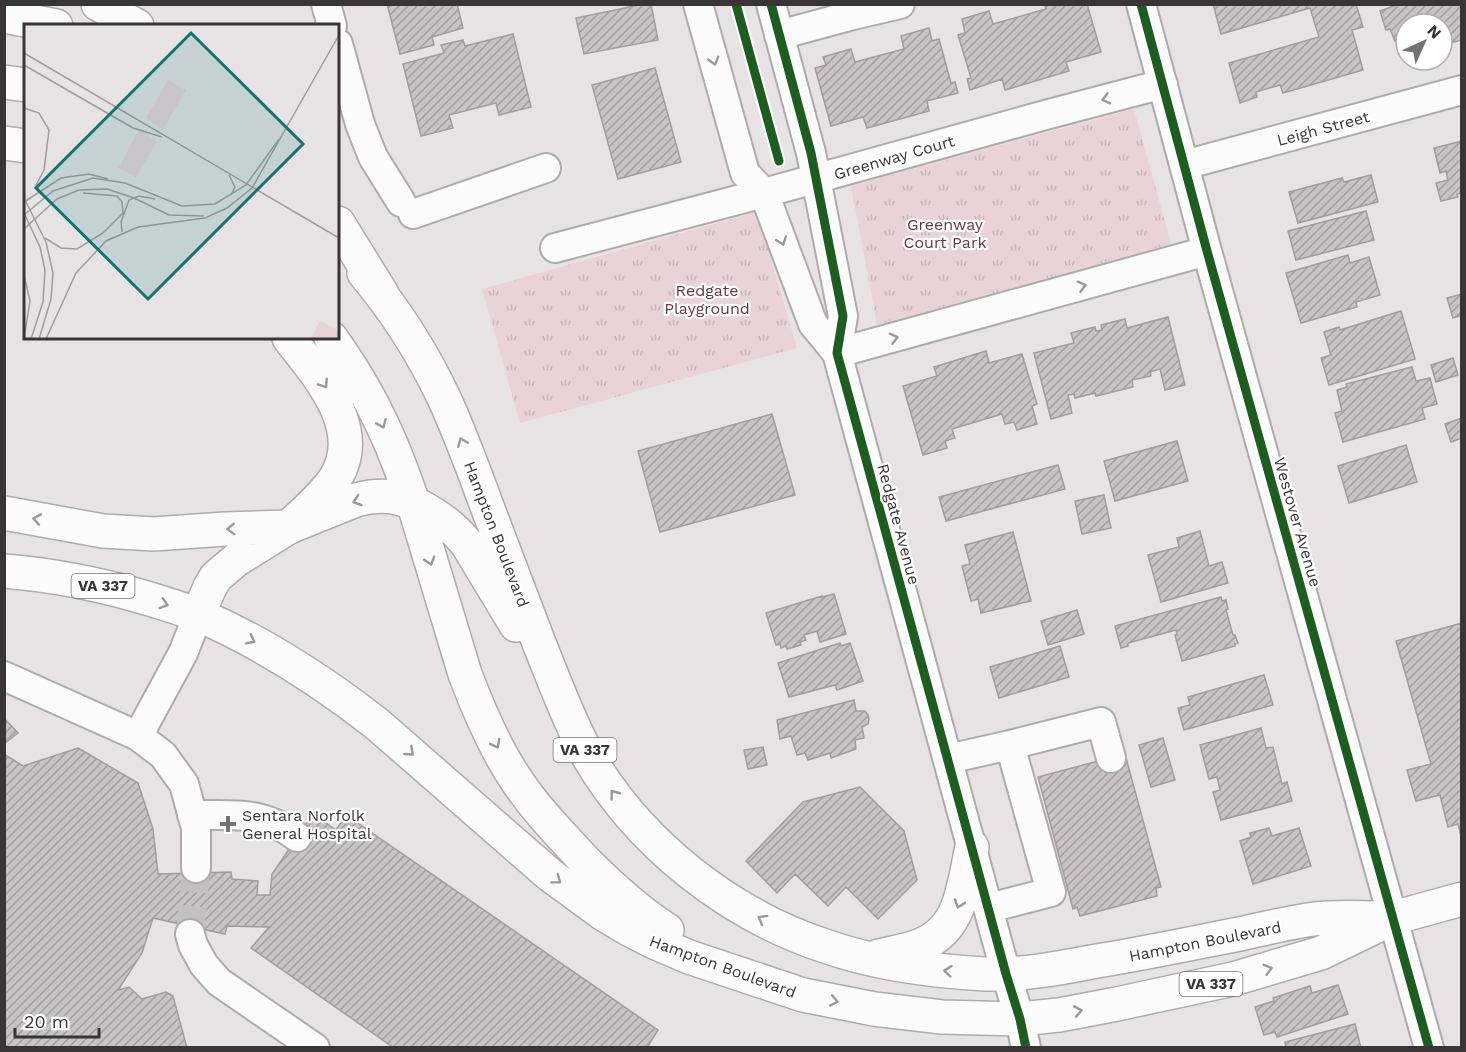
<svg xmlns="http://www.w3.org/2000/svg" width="1466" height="1052" viewBox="0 0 1466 1052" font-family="'Work Sans',sans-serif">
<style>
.park{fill:url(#park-tufts)}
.building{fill:url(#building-hatch);stroke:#a19d9e;stroke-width:1.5}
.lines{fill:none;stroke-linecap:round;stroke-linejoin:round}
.minor-tunnel{stroke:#c4bfc0;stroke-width:28;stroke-dasharray:28 14;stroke-linecap:butt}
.minor-casing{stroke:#afaaab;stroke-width:32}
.major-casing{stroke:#afaaab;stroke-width:36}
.highway-casing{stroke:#afaaab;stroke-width:36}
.minor{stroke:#fbfbfb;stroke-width:28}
.major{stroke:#fbfbfb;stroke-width:33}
.highway{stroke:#fbfbfb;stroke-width:33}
.cycleway-casing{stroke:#fff;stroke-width:13}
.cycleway{stroke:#1b5e20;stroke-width:9}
.oneway{stroke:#9a9898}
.poi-dot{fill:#767273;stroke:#fff;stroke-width:2}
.labels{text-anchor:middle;stroke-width:4.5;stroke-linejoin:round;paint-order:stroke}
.shield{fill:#fff;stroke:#747272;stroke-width:1.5}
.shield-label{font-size:15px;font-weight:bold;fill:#393536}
.street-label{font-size:16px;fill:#393536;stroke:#fff}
.park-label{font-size:16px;fill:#673646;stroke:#fff}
.poi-label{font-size:16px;fill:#393536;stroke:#fff;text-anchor:start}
.inset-road{fill:none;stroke:#a19d9e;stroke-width:1.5}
.view{fill:#0f766e;fill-opacity:0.15;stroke:#0f766e;stroke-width:3}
.inset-edge{fill:none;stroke:#393536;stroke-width:3}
</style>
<defs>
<pattern id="park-tufts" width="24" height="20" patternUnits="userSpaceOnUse" patternTransform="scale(1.5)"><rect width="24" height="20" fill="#e9d3d9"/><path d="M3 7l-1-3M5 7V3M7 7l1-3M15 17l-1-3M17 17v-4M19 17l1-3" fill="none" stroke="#c9b6bb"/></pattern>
<pattern id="building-hatch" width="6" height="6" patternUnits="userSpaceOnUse" patternTransform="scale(1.5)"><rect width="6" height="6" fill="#c8c3c4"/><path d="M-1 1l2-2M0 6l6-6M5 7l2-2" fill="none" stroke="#a39fa0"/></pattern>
</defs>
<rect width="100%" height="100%" fill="#e7e2e3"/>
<path class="park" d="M 1134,109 L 1171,244 L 877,325 L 851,186 Z
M 757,212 L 797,348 L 520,423 L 482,289 Z"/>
<path class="building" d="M 387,4 L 457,4 L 463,28 L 432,37 L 434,45 L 400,54 Z
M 644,4 L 651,4 L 658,40 L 584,54 L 576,18 Z
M 1044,4 L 1087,4 L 1101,52 L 1066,62 L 1069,71 L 1005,90 L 1002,79 L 970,90 L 967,79 L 971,78 L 958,35 L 965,33 L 962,19 L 989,11 L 993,24 L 1046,9 Z
M 1213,4 L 1356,4 L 1363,27 L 1352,30 L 1363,70 L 1283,93 L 1280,85 L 1256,92 L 1257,97 L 1240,103 L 1229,63 L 1319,37 L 1310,8 L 1221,34 Z
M 1399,4 L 1462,4 L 1462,40 L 1442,45 L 1442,24 L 1406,24 L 1406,38 L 1395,41 L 1390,29 L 1386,30 L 1380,11 Z
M 929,28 L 932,41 L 939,39 L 951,83 L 955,82 L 958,93 L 927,101 L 929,111 L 867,128 L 863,117 L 831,126 L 815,68 L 826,65 L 823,57 L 851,49 L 855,62 L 904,49 L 901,36 Z
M 513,34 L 531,107 L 499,115 L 496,103 L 449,115 L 453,128 L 421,136 L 403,64 L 444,53 L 441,45 L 463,40 L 465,46 Z
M 655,68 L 681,162 L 618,179 L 592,85 Z
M 1462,141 L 1462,193 L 1457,194 L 1458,197 L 1441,201 L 1436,183 L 1448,180 L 1446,171 L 1440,173 L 1434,148 Z
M 1371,175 L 1378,202 L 1298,223 L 1289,192 L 1342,178 L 1344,182 Z
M 1366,211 L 1374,240 L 1296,260 L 1288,231 Z
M 1348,255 L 1350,263 L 1369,257 L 1380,295 L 1356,302 L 1357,307 L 1301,323 L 1286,273 Z
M 1462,294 L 1462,315 L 1453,318 L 1447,298 Z
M 1401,311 L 1415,359 L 1329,385 L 1321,358 L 1331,355 L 1324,332 L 1339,327 L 1340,330 Z
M 1168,317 L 1185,385 L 1165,390 L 1160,369 L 1150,372 L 1151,376 L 1132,380 L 1133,387 L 1096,396 L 1095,393 L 1075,398 L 1074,394 L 1068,395 L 1072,413 L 1051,419 L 1034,353 L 1074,343 L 1071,333 L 1095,327 L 1096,331 L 1102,330 L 1101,325 L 1125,319 L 1127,328 Z
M 986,351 L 989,363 L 1022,354 L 1037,404 L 1032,406 L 1037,424 L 1017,430 L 1014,422 L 1005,424 L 1002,414 L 952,429 L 955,438 L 945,441 L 947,448 L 923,455 L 903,386 L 937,376 L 934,367 Z
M 1453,358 L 1458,375 L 1436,382 L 1431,365 Z
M 1412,367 L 1416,381 L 1430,378 L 1437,404 L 1422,408 L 1425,419 L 1343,442 L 1335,413 L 1342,411 L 1337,390 L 1347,387 L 1346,384 Z
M 772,414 L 795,495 L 660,532 L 638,451 Z
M 1462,418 L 1462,438 L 1451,442 L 1445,424 Z
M 1177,441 L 1188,481 L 1115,501 L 1104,461 Z
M 1406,445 L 1417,482 L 1349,503 L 1338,466 Z
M 1058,465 L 1065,489 L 946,521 L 939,497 Z
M 1104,495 L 1111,528 L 1082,534 L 1075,501 Z
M 1200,531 L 1209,566 L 1222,562 L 1228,583 L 1161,602 L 1148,555 L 1179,547 L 1177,538 Z
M 1013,532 L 1031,601 L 981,613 L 978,599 L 971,601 L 962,566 L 970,564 L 965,545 Z
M 834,594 L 846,634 L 820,642 L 817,631 L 804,635 L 806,640 L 800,642 L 801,645 L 787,649 L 786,646 L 781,648 L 780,644 L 776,645 L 766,613 L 822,596 L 822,597 Z
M 1221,597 L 1222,601 L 1226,600 L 1228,609 L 1226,610 L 1233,635 L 1235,635 L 1238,643 L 1235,644 L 1235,646 L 1182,661 L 1175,635 L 1177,635 L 1176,630 L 1128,643 L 1128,646 L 1121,648 L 1115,626 Z
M 1077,610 L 1084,634 L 1048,645 L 1041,621 Z
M 1462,623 L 1462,836 L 1461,836 L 1458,824 L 1448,827 L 1440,795 L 1416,801 L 1407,770 L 1431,764 L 1396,641 Z
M 840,643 L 841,646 L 850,643 L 863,681 L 837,690 L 835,685 L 789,697 L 778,663 Z
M 1060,646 L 1069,677 L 999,698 L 990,667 Z
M 1264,675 L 1273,705 L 1184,730 L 1178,708 L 1190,705 L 1188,697 Z
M 854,700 L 856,711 L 865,711 L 868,715 L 869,719 L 868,724 L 862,727 L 864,738 L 855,740 L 856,749 L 831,758 L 830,753 L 808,760 L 805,753 L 797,755 L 791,736 L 780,739 L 777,720 Z
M 4,718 L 18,733 L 4,744 Z
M 1261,728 L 1266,748 L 1273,747 L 1282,784 L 1287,782 L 1292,801 L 1221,820 L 1213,792 L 1220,790 L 1217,777 L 1209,779 L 1200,745 Z
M 1163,738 L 1175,780 L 1151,787 L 1139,745 Z
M 763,747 L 767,765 L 748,769 L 744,750 Z
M 78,748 L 138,783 L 153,829 L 158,874 L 231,872 L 232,879 L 258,881 L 257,895 L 270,895 L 272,874 L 313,814 L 336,830 L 346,815 L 658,1030 L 647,1048 L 394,1048 L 251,948 L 269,927 L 227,926 L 225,934 L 153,918 L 142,953 L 118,990 L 129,987 L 142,999 L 166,992 L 173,996 L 187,1048 L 4,1048 L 4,754 L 23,766 Z
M 1125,754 L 1161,887 L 1156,888 L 1157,896 L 1080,916 L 1077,907 L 1073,909 L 1038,777 Z
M 860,787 L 904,831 L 917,880 L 878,919 L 846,887 L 828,906 L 795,874 L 777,893 L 746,861 L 803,802 Z
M 1269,828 L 1272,836 L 1299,828 L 1311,866 L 1253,884 L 1240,841 L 1251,837 L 1250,833 Z
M 1338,985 L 1348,1014 L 1277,1037 L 1275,1032 L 1264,1035 L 1255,1007 L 1274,1001 L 1273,998 L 1310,986 L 1312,993 Z
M 1355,1024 L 1361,1048 L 1286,1048 L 1285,1042 Z"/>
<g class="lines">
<path class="minor-tunnel" d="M 190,934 L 196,868"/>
<g class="minor-casing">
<path id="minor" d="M 326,4 L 332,26
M 698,4 L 745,173 L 764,193 L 813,324 L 837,353
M 771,4 L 811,153 L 843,316 L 837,353 L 1006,974 L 1020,1019 L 1026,1048
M 1141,4 L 1207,251 L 1429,1048
M 779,35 L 853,15 L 900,4
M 338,44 L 360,124 L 373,157 L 401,202
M 1184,165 L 1462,90
M 413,214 L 546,168
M 555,248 L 764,193 L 1049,114 L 1163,84
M 837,353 L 1207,251
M 4,676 L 138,736 L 163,755 L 184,784 L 196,828 L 196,868
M 138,736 L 183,653 L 198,615
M 948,759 L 1010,745 L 1101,722 L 1111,758
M 192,815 C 234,816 263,810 297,837
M 989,908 L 1051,892 L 1010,745
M 190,934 L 193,945 L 204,965 L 219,982 L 315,1048"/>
</g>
<g class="major-casing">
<path id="major" d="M 4,82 L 26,85
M 364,273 C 396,311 423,354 444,398 C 462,437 476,477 491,517 C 507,559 523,601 539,643 C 554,680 568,719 587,754 C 638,843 728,914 825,946 C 876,964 931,971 985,974 C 1021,975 1056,969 1091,962 C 1142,954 1193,943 1244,933 C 1267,928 1291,922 1314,919 C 1337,916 1362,918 1385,918
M 414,505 L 465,674 C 479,711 495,749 517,781 C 537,811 562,836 586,862 C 611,887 637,911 667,930
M 4,513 L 103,531 L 154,534 L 225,529 L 287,527
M 4,571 C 55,575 104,585 153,600 C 169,605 186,610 201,616 C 265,644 322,681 377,724 L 550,875 L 602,913 L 627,928 L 652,941 L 689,957 L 803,995 L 874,1009 L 942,1017 L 1020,1019 L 1059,1015 L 1117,1004 L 1233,979 L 1321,953 L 1393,918 L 1462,899
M 198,615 L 210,587 L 216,577 L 236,560 L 289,527 L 356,500 C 367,497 380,495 393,497 C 420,502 451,523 467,544 L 516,625
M 879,956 C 891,953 904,951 916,947 C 962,932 963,887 972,847"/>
</g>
<g class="highway-casing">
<path id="highway" d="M 98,4 L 137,26
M 4,16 L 56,26
M 4,143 L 26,146
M 338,223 L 382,294
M 331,338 C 348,362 364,387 377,414 C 392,443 403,474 414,505
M 289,527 C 304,512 326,494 336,477 C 366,428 317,374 289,338"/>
</g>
<use href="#minor" class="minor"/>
<use href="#major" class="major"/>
<use href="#highway" class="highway"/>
<g class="cycleway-casing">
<path id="cycleway" d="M 736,4 L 779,161
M 771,4 L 811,153 L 843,316 L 837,353 L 1006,974 L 1020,1019 L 1026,1048
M 1141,4 L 1207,251 L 1429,1048"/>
</g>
<use href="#cycleway" class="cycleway"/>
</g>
<defs><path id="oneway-chevron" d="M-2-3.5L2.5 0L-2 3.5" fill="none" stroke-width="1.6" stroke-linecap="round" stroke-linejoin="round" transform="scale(1.5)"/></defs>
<g class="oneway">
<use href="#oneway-chevron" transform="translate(714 61) rotate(74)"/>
<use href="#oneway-chevron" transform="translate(1106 99) rotate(165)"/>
<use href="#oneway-chevron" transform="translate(782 241) rotate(70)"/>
<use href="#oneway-chevron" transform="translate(1082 286) rotate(-15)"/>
<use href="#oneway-chevron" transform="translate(894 338) rotate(-15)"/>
<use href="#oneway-chevron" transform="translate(324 384) rotate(57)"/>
<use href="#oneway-chevron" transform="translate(382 424) rotate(67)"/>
<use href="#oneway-chevron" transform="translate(462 442) rotate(-112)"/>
<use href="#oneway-chevron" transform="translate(357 501) rotate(162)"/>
<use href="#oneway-chevron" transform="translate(37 519) rotate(-170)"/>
<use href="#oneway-chevron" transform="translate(231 529) rotate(178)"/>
<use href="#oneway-chevron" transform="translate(430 561) rotate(73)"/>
<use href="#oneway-chevron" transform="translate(164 604) rotate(18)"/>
<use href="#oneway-chevron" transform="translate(251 640) rotate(27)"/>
<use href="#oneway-chevron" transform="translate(496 744) rotate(62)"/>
<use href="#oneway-chevron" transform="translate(410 752) rotate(41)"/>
<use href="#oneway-chevron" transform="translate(614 794) rotate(-127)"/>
<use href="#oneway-chevron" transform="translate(557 880) rotate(37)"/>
<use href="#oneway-chevron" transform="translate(959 904) rotate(109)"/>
<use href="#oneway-chevron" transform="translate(762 919) rotate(-151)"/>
<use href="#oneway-chevron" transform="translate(1268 969) rotate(-16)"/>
<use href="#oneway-chevron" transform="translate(948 971) rotate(-174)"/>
<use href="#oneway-chevron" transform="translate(834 1001) rotate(11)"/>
<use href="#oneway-chevron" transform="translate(1078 1011) rotate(-10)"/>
</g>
<path class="poi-dot" d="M225 815h6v6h6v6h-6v6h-6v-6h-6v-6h6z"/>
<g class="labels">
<g class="shield">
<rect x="71.5" y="574" width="63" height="24" rx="4.5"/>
<rect x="553.5" y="738" width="63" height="24" rx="4.5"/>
<rect x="1179.5" y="972" width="63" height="24" rx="4.5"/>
</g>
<g class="shield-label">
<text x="103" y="591">VA 337</text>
<text x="585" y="755">VA 337</text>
<text x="1211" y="989">VA 337</text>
</g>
<g class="street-label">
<text transform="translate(1323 128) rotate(-15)" y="6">Leigh Street</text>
<text transform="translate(894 157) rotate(-16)" y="6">Greenway Court</text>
<text transform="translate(1298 522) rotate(74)" y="6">Westover Avenue</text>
<text transform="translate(899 524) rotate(75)" y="6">Redgate Avenue</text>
<text transform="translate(497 534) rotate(69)" y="6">Hampton Boulevard</text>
<text transform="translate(1205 941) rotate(-11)" y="6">Hampton Boulevard</text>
<text transform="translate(723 966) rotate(20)" y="6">Hampton Boulevard</text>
</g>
<g class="park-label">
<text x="945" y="230">Greenway<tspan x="945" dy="18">Court Park</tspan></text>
<text x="707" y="296">Redgate<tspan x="707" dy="18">Playground</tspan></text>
</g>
<g class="poi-label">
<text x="242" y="821">Sentara Norfolk<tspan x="242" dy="18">General Hospital</tspan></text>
</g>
</g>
<g transform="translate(24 24)">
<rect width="315" height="315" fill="#e7e2e3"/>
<path d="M 296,297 L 314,306 L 315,315 L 286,315 Z" fill="#e9d3d9"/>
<path d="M 144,56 L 162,66 L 139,106 L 122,94 ZM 115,106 L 133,117 L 112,154 L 94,144 Z" fill="#e9d3d9"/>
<path class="inset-road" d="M 0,29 L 315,214M 0,41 L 109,104 L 138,113M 0,84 L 15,89 L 25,106 L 20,146 L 11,163M 205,151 L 211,163 L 207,171M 59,169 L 93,172 L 98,178 L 99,189M 0,174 L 22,218 L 29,249 L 27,275 L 15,315M 110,174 L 145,191 L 180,192M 0,178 L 37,154 L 65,150 L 84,155M 0,189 L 16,223 L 21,246 L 19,278 L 7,315M 0,191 L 29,167 L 69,154 L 101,159 L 158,182 L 191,180 L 222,161 L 255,115M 0,205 L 33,175 L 55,166 L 83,165 L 110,174M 98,208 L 97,198 L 105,176 L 115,172 L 131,175M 21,214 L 37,224 L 53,225 L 79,209 L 99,189M 0,251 L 6,277 L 0,315M 22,315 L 52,249 L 82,217 L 114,203 L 181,194 L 203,184 L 228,164 L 315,11"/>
<path class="view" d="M 167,9 L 279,120 L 124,275 L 12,164 Z"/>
<rect width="315" height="315" class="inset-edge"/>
</g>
<rect width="1466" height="1052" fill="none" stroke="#393536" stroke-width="12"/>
<g transform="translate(1424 42) rotate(45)"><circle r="28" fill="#ffffff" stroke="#b0aeaf" stroke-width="1.5"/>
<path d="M0-4.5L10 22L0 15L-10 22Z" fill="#767273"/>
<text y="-9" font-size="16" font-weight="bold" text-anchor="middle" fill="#393536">N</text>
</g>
<path d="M15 1028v9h84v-9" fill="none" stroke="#393536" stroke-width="3"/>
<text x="24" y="1028" font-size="18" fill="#393536" stroke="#ffffff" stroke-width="4.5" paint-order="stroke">20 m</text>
</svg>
